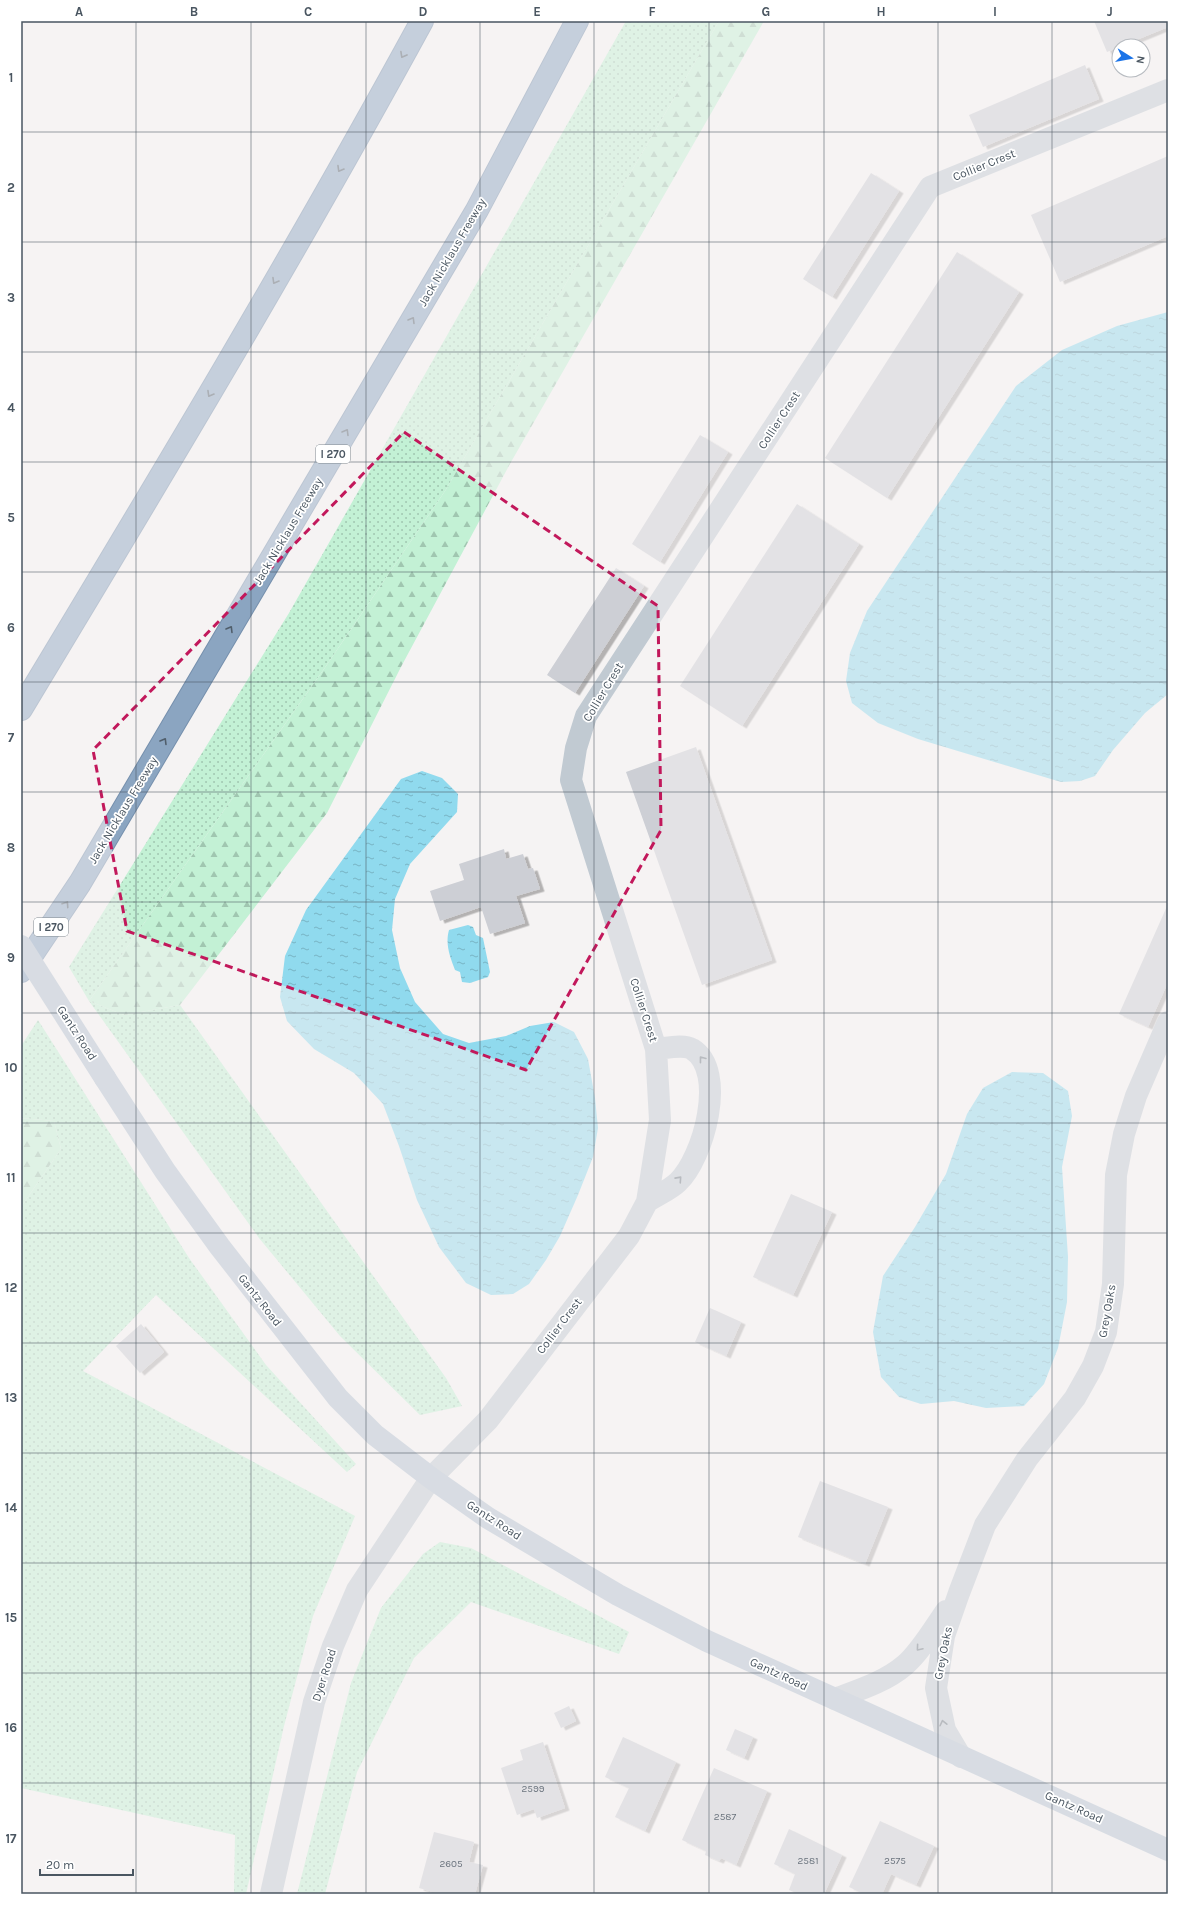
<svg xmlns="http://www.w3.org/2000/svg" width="1189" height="1915" viewBox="0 0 1189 1915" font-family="Karla,sans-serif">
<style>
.grass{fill:url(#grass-dots)}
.forest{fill:url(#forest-firs)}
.water{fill:url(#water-ripples)}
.building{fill:#cdcfd5;filter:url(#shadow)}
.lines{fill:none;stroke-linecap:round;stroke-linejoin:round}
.highway-casing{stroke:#7690ad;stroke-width:24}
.minor{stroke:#c1cad2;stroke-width:22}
.major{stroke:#b3c2d1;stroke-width:22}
.highway{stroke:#8ba5c1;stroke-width:22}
.major-bridge{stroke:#b3c2d1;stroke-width:22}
.oneway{stroke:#505e6b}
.oneway2{stroke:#6e7983}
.marked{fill:none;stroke:#c2185b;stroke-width:3;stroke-dasharray:8 5;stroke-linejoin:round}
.grid{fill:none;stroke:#4a5661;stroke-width:1;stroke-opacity:0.55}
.labels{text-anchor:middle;stroke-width:3.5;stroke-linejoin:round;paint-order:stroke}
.number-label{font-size:10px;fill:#6b747e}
.shield{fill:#fff;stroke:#808990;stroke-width:1}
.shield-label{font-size:11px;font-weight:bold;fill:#4a5661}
.street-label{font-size:12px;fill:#4a5661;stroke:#fff}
.neatline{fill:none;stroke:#4a5661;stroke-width:1.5}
.grid-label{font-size:13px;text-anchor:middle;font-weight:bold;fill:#4a5661}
</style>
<defs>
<pattern id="grass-dots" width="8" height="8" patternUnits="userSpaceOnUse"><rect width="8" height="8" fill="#c3f1d5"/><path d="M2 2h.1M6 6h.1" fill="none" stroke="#a0c6b0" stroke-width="1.8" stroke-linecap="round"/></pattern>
<pattern id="forest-firs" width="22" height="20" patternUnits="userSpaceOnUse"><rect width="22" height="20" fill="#c3f1d5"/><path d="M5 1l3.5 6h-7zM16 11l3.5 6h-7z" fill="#a0c6b0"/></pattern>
<pattern id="water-ripples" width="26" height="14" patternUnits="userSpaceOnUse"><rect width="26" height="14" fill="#90daee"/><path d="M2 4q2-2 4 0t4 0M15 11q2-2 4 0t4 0" fill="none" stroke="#78b4c4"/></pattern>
<filter id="shadow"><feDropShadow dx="4.5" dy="2.5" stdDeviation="0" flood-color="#0004"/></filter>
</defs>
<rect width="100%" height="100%" fill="#f5f3f3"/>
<path class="grass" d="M 626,21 L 719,21 L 445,491 L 324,669 L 89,1001 L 124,1015 L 180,1005 L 446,1378 L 462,1406 L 420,1415 L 340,1336 L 259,1238 L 89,1001 L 69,967 L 289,613 Z
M 38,1020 L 189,1258 L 266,1365 L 356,1464 L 347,1472 L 156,1295 L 83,1371 L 355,1516 L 313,1616 L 284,1726 L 246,1894 L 234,1894 L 235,1835 L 21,1788 L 21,1207 L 61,1149 L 54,1121 L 21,1118 L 21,1046 Z
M 440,1542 L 471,1548 L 629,1632 L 619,1654 L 471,1602 L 414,1658 L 357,1772 L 325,1894 L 297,1894 L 351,1683 L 381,1608 L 423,1554 Z"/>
<path class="forest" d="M 719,21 L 764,21 L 511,462 L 402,665 L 327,813 L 180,1005 L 124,1015 L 89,1001 L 324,669 L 445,491 Z
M 21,1118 L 54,1121 L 61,1149 L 21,1207 Z"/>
<path class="water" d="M 1168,312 L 1168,694 L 1145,713 L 1113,750 L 1095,776 L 1080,781 L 1061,782 L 918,739 L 878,723 L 852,703 L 846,681 L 850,653 L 867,611 L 1016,386 L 1062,350 L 1117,326 Z
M 422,771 L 442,778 L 458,794 L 457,812 L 410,864 L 395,899 L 392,930 L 400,968 L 415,1002 L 443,1034 L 469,1043 L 506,1036 L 530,1026 L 554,1022 L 574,1032 L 588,1059 L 595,1098 L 598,1128 L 593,1157 L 578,1195 L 560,1236 L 546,1260 L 529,1284 L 513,1294 L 491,1295 L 466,1283 L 439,1247 L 417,1200 L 399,1146 L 383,1104 L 354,1073 L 314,1049 L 287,1021 L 280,997 L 285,956 L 306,910 L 401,779 Z
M 468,925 L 473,927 L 476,935 L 483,938 L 490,972 L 488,977 L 470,983 L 462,982 L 460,972 L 455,970 C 450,957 445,944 449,930 Z
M 1012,1072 L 1043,1073 L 1068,1091 L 1072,1116 L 1062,1167 L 1068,1257 L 1067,1302 L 1058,1348 L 1044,1384 L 1024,1406 L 986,1408 L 954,1401 L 921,1404 L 899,1397 L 881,1377 L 873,1332 L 883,1276 L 915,1227 L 946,1174 L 967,1114 L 983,1088 Z"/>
<path class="building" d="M 1094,21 L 1168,21 L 1168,27 L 1107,52 Z
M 1085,65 L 1099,99 L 983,147 L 969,115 Z
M 1168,156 L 1168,236 L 1060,282 L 1031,215 Z
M 871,173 L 899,191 L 832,297 L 803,279 Z
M 957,252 L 1019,292 L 887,498 L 825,458 Z
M 700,435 L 728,452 L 660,562 L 632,544 Z
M 797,504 L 859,544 L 742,726 L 680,686 Z
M 616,568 L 644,586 L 575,693 L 547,675 Z
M 696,747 L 772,960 L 702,985 L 626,772 Z
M 504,849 L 506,859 L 523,854 L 528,869 L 533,868 L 540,889 L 516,896 L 525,923 L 490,934 L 481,907 L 440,921 L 430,891 L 464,880 L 459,864 Z
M 1168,904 L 1168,982 L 1148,1027 L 1119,1014 Z
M 791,1194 L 832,1212 L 793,1295 L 753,1277 Z
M 710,1308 L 741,1322 L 726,1356 L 695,1342 Z
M 141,1324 L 164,1352 L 140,1373 L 116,1346 Z
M 820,1481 L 888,1507 L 865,1564 L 798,1537 Z
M 569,1706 L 576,1721 L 561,1728 L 554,1713 Z
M 735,1729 L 753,1737 L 744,1758 L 726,1750 Z
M 623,1737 L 676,1762 L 645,1831 L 615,1817 L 629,1788 L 605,1777 Z
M 543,1742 L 565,1808 L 537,1818 L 534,1809 L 517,1815 L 501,1768 L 523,1760 L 520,1750 Z
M 714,1768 L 767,1791 L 736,1865 L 721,1858 L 719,1861 L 705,1855 L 706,1851 L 682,1840 Z
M 880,1821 L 934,1846 L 916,1885 L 891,1874 L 882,1894 L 864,1894 L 849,1887 Z
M 789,1829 L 842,1855 L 824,1894 L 798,1894 L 789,1890 L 795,1874 L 774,1864 Z
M 434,1832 L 474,1842 L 469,1862 L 483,1865 L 475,1894 L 441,1894 L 419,1888 Z"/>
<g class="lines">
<g class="highway-casing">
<path id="highway" d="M 21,709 C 158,482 295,254 422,21
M 21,971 L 80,883 L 477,210 L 577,21"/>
</g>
<path class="minor" d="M 647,1202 C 657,1195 670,1190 678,1182 C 703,1159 728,1071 692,1049 C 683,1044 667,1048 656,1049
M 835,1699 C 859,1690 885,1682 905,1665 C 921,1651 934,1628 946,1611
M 961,1757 L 945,1730 L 936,1688 L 944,1636 L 959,1593 L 985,1525 L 1027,1459 L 1075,1398 L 1093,1366 L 1106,1332 L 1113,1284 L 1116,1175 L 1124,1134 L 1136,1096 L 1168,1022
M 271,1894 L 314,1702 L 333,1646 L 357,1590 L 431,1478 L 488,1420 L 629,1236 L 647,1202 L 660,1120 L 656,1049 L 571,780 L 576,748 L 586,716 L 930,187 L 1168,90"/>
<path class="major" d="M 105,1078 L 165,1171 L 220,1247 L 338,1398 L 375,1435 L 431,1478 L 488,1518 L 618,1595 L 707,1641 L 1168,1850"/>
<use href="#highway" class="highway"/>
<path class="major-bridge" d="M 21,946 L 105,1078"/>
</g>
<defs><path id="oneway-chevron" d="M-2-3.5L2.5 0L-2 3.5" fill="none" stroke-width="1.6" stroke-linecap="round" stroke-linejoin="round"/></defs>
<g class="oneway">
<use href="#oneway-chevron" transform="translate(403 55) rotate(119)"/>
<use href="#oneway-chevron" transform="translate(340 169) rotate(120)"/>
<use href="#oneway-chevron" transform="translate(275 281) rotate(120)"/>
<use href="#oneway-chevron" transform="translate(412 320) rotate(-59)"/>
<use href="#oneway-chevron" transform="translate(210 394) rotate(120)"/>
<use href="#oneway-chevron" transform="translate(346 432) rotate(-59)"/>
<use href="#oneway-chevron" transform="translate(230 629) rotate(-59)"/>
<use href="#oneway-chevron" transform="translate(164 741) rotate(-59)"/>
<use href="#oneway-chevron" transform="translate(66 904) rotate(-56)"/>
</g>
<g class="oneway2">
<use href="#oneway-chevron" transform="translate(702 1059) rotate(-128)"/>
<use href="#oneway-chevron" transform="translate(679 1179) rotate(-48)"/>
<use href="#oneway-chevron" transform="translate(919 1648) rotate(130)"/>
<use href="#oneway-chevron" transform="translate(943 1723) rotate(-103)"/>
</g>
<path d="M0 0H1189V1915H0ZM 404,432 L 658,606 L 661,830 L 526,1070 L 127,931 L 93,750 Z" fill="#f5f3f3" fill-opacity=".55" fill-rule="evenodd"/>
<path class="marked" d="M 404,432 L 658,606 L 661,830 L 526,1070 L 127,931 L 93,750 Z"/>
<path class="grid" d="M 136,21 L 136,1894M 251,21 L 251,1894M 366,21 L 366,1894M 480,21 L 480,1894M 594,21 L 594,1894M 709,21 L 709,1894M 824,21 L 824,1894M 938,21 L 938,1894M 1052,21 L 1052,1894M 21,132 L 1168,132M 21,242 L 1168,242M 21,352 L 1168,352M 21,462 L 1168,462M 21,572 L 1168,572M 21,682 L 1168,682M 21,792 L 1168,792M 21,902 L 1168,902M 21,1013 L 1168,1013M 21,1123 L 1168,1123M 21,1233 L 1168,1233M 21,1343 L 1168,1343M 21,1453 L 1168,1453M 21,1563 L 1168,1563M 21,1673 L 1168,1673M 21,1783 L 1168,1783"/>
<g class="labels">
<g class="number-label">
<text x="533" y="1792">2599</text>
<text x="725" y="1820">2587</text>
<text x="808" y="1864">2581</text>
<text x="895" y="1864">2575</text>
<text x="451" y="1867">2605</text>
</g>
<g class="shield">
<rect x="316" y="445" width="34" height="18" rx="3"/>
<rect x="34" y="918" width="34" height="18" rx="3"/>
</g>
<g class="shield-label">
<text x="333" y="458">I 270</text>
<text x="51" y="931">I 270</text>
</g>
<g class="street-label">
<text transform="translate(984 165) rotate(-22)" y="4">Collier Crest</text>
<text transform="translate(452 252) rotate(-60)" y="4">Jack Nicklaus Freeway</text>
<text transform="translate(779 420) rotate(-57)" y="4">Collier Crest</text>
<text transform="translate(288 531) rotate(-59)" y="4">Jack Nicklaus Freeway</text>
<text transform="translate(603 692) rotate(-59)" y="4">Collier Crest</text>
<text transform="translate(123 810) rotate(-59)" y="4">Jack Nicklaus Freeway</text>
<text transform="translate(644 1010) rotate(72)" y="4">Collier Crest</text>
<text transform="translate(77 1033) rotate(57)" y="4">Gantz Road</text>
<text transform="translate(260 1300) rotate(52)" y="4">Gantz Road</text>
<text transform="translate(1107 1311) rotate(-80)" y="4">Grey Oaks</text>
<text transform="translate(559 1326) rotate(-53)" y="4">Collier Crest</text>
<text transform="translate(494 1520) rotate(33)" y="4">Gantz Road</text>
<text transform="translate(943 1653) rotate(-79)" y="4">Grey Oaks</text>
<text transform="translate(779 1674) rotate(25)" y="4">Gantz Road</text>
<text transform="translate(324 1675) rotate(-72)" y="4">Dyer Road</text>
<text transform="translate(1074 1807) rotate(24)" y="4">Gantz Road</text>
</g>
</g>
<rect width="1189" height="1915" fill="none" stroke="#ffffff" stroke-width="44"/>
<g transform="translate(1131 58) rotate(101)"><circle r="19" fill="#ffffff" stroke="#b7bbc0"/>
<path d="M0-3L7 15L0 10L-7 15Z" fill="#1a73e8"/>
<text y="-6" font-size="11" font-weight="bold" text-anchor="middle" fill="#4a5661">N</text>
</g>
<path d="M40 1869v6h93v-6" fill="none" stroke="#4a5661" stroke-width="2"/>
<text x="46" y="1869" font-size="12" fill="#4a5661" stroke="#ffffff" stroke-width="3" paint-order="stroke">20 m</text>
<rect x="22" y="22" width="1145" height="1871" class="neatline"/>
<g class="grid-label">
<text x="79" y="16">A</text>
<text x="194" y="16">B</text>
<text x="308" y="16">C</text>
<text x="423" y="16">D</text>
<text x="537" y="16">E</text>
<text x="652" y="16">F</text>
<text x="766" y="16">G</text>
<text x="881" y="16">H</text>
<text x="995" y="16">I</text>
<text x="1110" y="16">J</text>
<text x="11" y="82">1</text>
<text x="11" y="192">2</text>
<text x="11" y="302">3</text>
<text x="11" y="412">4</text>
<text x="11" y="522">5</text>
<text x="11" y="632">6</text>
<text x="11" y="742">7</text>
<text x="11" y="852">8</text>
<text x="11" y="962">9</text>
<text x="11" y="1072">10</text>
<text x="11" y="1182">11</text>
<text x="11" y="1292">12</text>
<text x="11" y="1402">13</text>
<text x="11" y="1512">14</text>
<text x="11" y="1622">15</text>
<text x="11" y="1732">16</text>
<text x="11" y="1843">17</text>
</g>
</svg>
